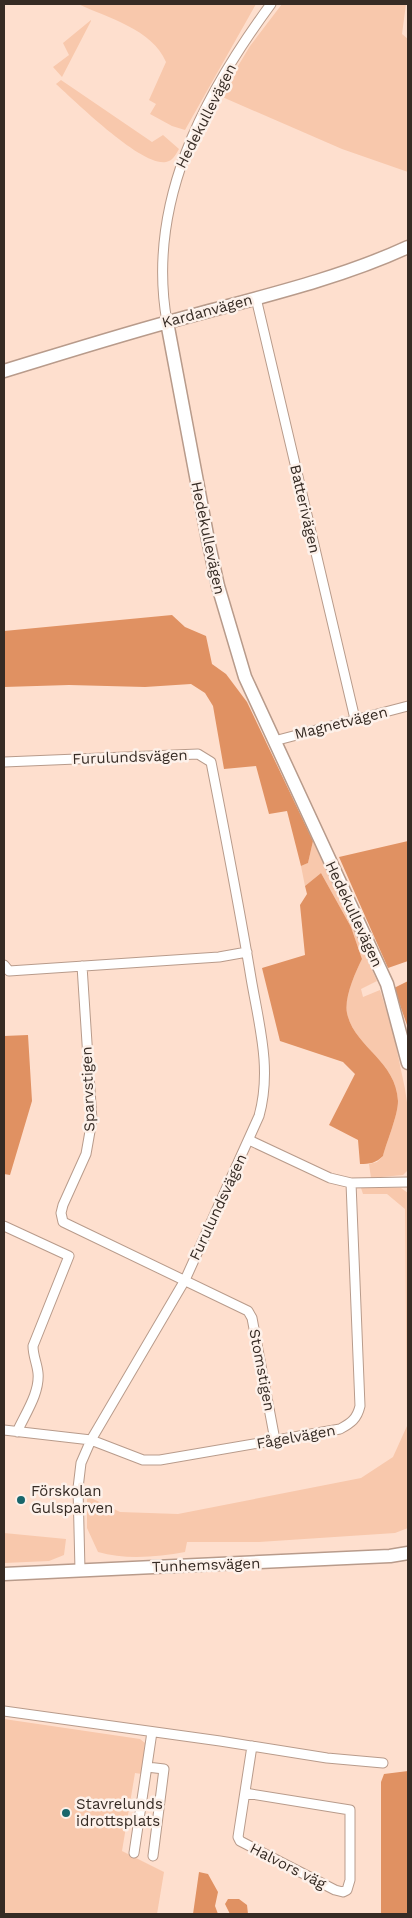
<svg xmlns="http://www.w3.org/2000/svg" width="412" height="1918" viewBox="0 0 412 1918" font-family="'Work Sans',sans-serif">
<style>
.green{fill:#f8c8ac}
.forest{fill:#e09162}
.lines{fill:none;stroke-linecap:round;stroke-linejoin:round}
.street-casing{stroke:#b89b8b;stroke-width:11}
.secondary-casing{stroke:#b89b8b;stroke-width:15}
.street{stroke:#fff;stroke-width:9}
.secondary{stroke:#fff;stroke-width:12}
.poi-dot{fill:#18666b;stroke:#fdf1ea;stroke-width:2}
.labels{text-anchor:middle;stroke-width:5;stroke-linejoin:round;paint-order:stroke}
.street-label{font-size:15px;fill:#362b24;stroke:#fdf1ea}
.poi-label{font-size:15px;fill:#362b24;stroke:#fdf1ea;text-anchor:start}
</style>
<rect width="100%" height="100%" fill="#fedfce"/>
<path class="green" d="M 78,4 L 256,4 L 185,130 L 172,126 L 150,114 L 156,104 L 149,100 L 166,62 C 152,29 108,18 78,4 Z
M 282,4 L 406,4 L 402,34 L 408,39 L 408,172 L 342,149 L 220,96 L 250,46 Z
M 91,20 L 91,21 L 62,77 L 53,67 L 69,55 L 63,43 Z
M 61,80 L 152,142 L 163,135 L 179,149 C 176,154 173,161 166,162 C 142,167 76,102 56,84 Z
M 313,841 L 377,981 L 361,989 L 363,997 L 380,990 L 393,1032 L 405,1089 L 408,1109 L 408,1170 L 403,1175 L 371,1178 L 369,1164 L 377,1162 L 383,1156 C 387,1141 398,1115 398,1101 C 396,1060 354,1047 347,1013 C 344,998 355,973 362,959 L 351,927 L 321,873 L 305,886 L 301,866 L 308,863 Z
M 361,1188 L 401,1188 L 408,1193 L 408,1528 L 395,1533 L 259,1542 L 187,1542 L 185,1552 C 158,1557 125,1560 98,1552 L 87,1528 L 87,1496 L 120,1512 L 178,1514 L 361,1478 L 393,1457 L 407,1426 L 405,1209 L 387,1194 L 363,1194 Z
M 4,1533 L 66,1539 L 64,1555 L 49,1561 L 4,1563 Z
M 4,1719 L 140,1739 L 145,1743 L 142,1774 L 135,1773 L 122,1851 L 164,1872 L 157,1914 L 4,1914 Z"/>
<path class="forest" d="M 172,615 L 185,627 L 206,636 L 212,664 L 226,674 L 247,702 L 313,841 L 308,863 L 301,866 L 287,811 L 269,814 L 256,766 L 224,769 L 213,706 L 205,693 L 191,684 L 145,687 L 69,685 L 4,687 L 4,631 Z
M 408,841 L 408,961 L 388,968 L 339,857 Z
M 321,873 L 351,927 L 362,959 C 355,973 344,998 347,1013 C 354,1047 396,1060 398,1101 C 398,1115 387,1141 383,1156 C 376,1163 370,1164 360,1164 L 358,1140 L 329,1125 L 355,1074 L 343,1062 L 280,1041 L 262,968 L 305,955 L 300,905 L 307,894 L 305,886 Z
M 408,981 L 408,1028 L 394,988 Z
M 28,1035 L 32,1101 L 10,1175 L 4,1174 L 4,1036 Z
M 408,1771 L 408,1914 L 381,1914 L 381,1782 L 384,1774 Z
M 199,1872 L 208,1874 L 218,1892 L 215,1906 L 218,1914 L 193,1914 Z
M 228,1899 L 239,1899 L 247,1905 L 248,1914 L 230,1914 L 225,1904 Z"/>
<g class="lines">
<g class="street-casing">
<path id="street" d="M 256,298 L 355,719
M 167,322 C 146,204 203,96 271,4
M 274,741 L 408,706
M 4,762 L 198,754 L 211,762 C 225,834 239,905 251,978 C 259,1025 272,1069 259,1116 L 185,1280 L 91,1440 L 81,1463 L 78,1488 L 80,1570
M 4,965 L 9,971 L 219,957 L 247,952
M 82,966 L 92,1120 L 86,1154 L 63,1205 L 61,1213 L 63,1222 L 248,1311 L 252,1318 L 275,1440
M 351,1183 L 408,1182
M 4,1226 L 69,1256 L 33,1346 C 33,1356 37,1363 38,1373 C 40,1393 25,1414 17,1432
M 4,1430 L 91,1440 L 143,1460 L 160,1460 L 340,1429 C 351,1423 357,1419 360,1406 L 351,1183 L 330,1178 L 249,1140
M 4,1711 L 220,1741 L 327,1758 L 383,1763
M 147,1767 L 164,1769 L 153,1856
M 245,1793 L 350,1810 L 350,1880 L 347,1890 L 343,1892 L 335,1890 L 240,1841 L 238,1837 L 252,1746
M 134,1853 L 152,1732"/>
</g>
<g class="secondary-casing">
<path id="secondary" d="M 167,322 L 208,540 L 218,586 L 245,677 L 387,984 L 408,1063
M 4,371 C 63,353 123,334 183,318 C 256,298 339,279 408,247
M 4,1574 L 390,1556 L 408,1553"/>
</g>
<use href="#street" class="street"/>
<use href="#secondary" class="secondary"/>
</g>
<g class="poi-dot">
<circle cx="21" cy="1500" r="5"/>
<circle cx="66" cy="1813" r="5"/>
</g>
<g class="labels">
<g class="street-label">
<text transform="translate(206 116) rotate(-63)" y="5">Hedekullevägen</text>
<text transform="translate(207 311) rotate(-15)" y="5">Kardanvägen</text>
<text transform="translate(305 509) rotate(77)" y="5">Batterivägen</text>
<text transform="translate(208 538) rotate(78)" y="5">Hedekullevägen</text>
<text transform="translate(341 723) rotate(-14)" y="5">Magnetvägen</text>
<text transform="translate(130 757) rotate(-2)" y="5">Furulundsvägen</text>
<text transform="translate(354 914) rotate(65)" y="5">Hedekullevägen</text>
<text transform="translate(88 1089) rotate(-92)" y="5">Sparvstigen</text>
<text transform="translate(218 1207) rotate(-65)" y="5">Furulundsvägen</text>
<text transform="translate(262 1370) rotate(79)" y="5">Stomstigen</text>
<text transform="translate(296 1437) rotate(-10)" y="5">Fågelvägen</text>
<text transform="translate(206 1565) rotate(-2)" y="5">Tunhemsvägen</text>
<text transform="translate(288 1866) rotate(27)" y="5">Halvors väg</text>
</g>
<g class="poi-label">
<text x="31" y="1496">Förskolan<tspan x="31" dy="17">Gulsparven</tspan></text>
<text x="76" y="1809">Stavrelunds<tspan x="76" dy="17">idrottsplats</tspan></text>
</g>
</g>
<rect width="412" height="1918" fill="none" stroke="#362b24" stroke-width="10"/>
</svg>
